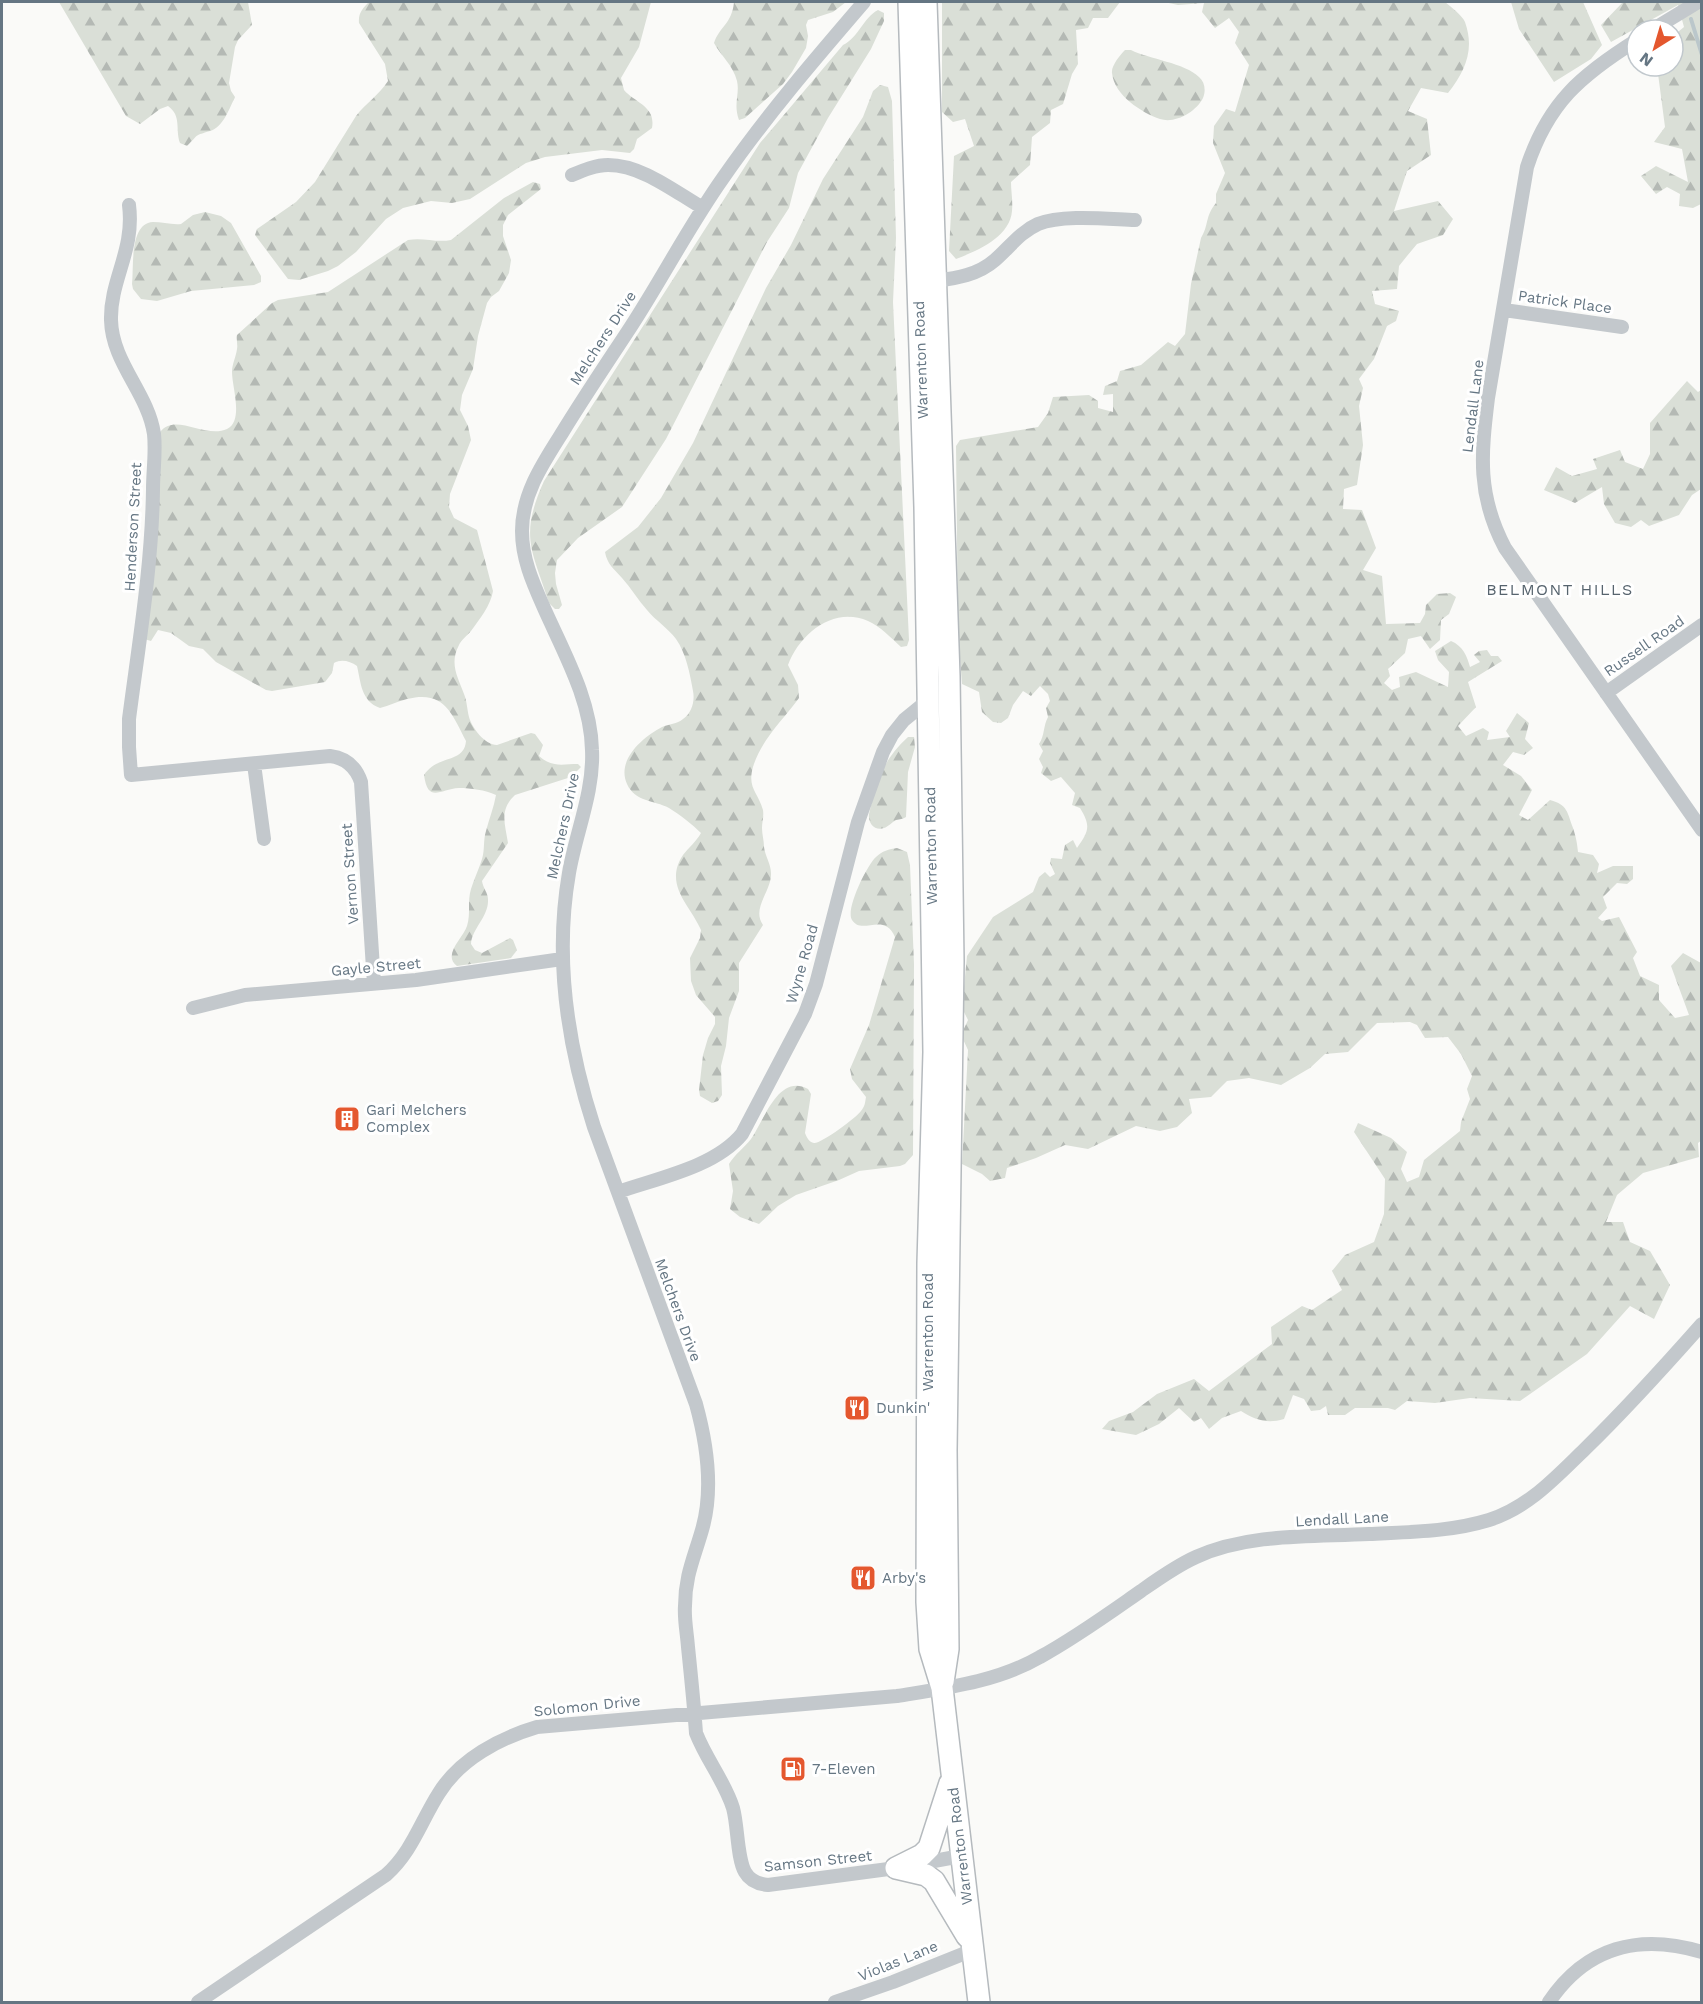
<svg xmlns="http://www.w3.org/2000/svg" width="1703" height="2004" viewBox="0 0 1703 2004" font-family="'Work Sans',sans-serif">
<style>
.forest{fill:url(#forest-firs)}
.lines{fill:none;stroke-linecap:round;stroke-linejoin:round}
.stream{stroke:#bbc7cb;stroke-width:4}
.primary-casing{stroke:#b5babe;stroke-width:24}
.street{stroke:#c3c8cc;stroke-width:14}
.primary{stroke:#fff;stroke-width:21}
.labels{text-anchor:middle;stroke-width:6;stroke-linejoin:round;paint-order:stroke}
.street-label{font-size:15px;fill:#657683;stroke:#fff}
.poi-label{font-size:15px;fill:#657683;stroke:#fff;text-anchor:start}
.neighbourhood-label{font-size:16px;letter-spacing:1.5px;fill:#57646e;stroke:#fff}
</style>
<defs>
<pattern id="forest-firs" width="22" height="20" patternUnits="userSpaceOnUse" patternTransform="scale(1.5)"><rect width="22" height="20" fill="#dadfd7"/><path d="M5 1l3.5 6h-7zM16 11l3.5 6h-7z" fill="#b4b9b4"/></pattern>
</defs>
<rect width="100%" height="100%" fill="#fafaf8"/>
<path class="forest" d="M 59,2 L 248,2 L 252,25 L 238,40 L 235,47 L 229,83 L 231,91 L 235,97 C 230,107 223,128 210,131 C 194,136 200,133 187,146 L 180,143 C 175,129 182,116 168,106 L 160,109 L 140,124 L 126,116 Z
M 369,2 L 651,2 L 639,47 L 621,78 L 624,90 C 635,103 656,106 652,128 L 637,139 L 634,149 L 630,153 L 602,150 L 545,157 L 526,163 L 470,199 L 452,203 L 431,201 L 403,208 L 386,219 L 356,252 L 338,266 L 328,271 L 299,280 L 288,279 L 255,235 L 257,229 L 296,202 L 315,182 L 356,116 C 366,103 379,95 388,81 L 385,64 L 359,23 C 358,13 363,8 369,2 Z
M 734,2 L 846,2 L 833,12 L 808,20 L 806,25 L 808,36 L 806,48 L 792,72 L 783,84 L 745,118 L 739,120 C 733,104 740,94 737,81 C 733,65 721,56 714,43 C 719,27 732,24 734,2 Z
M 942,2 L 1120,2 L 1108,18 L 1093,18 L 1088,28 L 1076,30 L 1078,64 L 1072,74 L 1063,104 L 1051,110 L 1050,123 L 1032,137 L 1030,165 L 1011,182 C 1011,191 1013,201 1012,211 C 1010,237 977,251 956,259 L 949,251 L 954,156 L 974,146 L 965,119 L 953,122 L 942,112 Z
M 1164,2 L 1445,2 C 1451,7 1462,15 1465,22 C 1475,50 1465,71 1448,93 L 1421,88 L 1408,111 L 1427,119 L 1431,155 L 1407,171 L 1394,211 L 1438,201 L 1453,219 L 1443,235 L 1417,244 L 1407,256 L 1399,266 L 1397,289 L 1372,291 L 1375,304 L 1399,311 L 1396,321 L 1387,326 L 1374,359 L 1359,379 L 1363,388 L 1359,406 L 1363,445 L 1357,485 L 1344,489 L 1343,509 L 1362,510 L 1376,548 L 1363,570 L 1382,576 L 1386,624 L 1420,623 L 1425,614 L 1426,605 L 1437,594 L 1450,593 L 1456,597 L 1449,614 L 1441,620 L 1440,640 L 1430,649 L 1421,636 L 1408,639 L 1405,653 L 1388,669 L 1390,676 L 1384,683 L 1392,690 L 1400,687 L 1399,677 L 1416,672 L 1448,687 L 1449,672 L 1438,660 L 1435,651 L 1451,641 C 1463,646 1467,656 1470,667 L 1480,662 L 1474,655 L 1479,651 L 1487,650 L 1491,656 L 1498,656 L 1502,661 L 1468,682 L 1476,707 L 1458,726 L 1466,736 L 1483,728 L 1489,732 L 1487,740 L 1510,737 L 1506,731 L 1517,713 L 1529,723 L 1525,739 L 1533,748 L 1524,755 L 1513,752 L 1503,765 L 1521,776 L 1532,790 L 1519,815 L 1528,820 L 1550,800 C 1568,805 1567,812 1573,828 C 1576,837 1577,842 1578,852 L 1593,855 L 1599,864 L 1597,873 L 1613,866 L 1633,866 L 1633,879 L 1627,884 L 1617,883 L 1603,897 L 1607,908 L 1598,918 L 1602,921 L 1619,917 L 1637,952 L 1633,958 L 1640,976 L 1659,985 L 1659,1000 L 1675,1018 L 1689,1015 L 1671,966 L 1683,953 L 1701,963 L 1702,1140 L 1698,1143 L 1699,1157 L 1643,1173 L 1617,1195 L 1606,1222 L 1623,1222 L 1630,1242 L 1650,1251 L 1670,1285 L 1654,1319 L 1630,1306 L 1587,1354 L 1520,1401 L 1470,1398 L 1435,1403 L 1407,1401 L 1395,1410 L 1388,1408 L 1355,1408 L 1345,1415 L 1328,1415 L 1326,1406 L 1320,1410 L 1311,1411 L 1304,1399 L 1293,1395 L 1284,1419 C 1267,1424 1255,1420 1241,1411 L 1222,1418 L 1209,1429 L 1201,1418 L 1194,1422 L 1179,1408 L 1159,1424 L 1136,1435 L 1102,1429 L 1109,1421 L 1133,1412 L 1157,1394 L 1194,1379 L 1209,1391 L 1272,1344 L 1271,1327 L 1302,1306 L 1312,1310 L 1342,1290 L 1332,1271 L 1345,1255 L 1374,1242 L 1384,1214 L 1385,1179 L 1354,1132 L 1358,1123 L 1391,1138 L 1407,1152 L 1401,1169 L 1407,1182 L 1419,1177 L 1424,1160 L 1460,1131 L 1461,1122 L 1470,1099 L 1467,1089 L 1472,1076 L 1461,1054 L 1448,1037 L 1425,1038 L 1417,1025 L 1410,1022 L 1377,1023 L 1348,1052 L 1325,1054 L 1310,1068 L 1281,1085 L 1249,1078 L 1227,1081 L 1211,1097 L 1189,1099 L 1192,1113 L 1177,1127 L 1160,1131 L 1136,1126 L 1088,1149 L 1065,1145 L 1036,1158 L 1007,1168 L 1005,1178 L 990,1181 L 982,1174 L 962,1164 L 968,1050 L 961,1035 L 968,1020 L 962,1008 L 967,956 L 993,917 L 1033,892 L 1039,877 L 1045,872 L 1050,877 L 1055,874 L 1050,863 L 1051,858 L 1062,859 L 1065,845 L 1073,840 L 1077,848 C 1089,831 1091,826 1080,808 L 1072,805 L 1075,793 L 1061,777 L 1051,781 L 1041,773 L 1043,767 L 1039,759 L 1043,751 L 1039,744 C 1045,735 1043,726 1048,717 L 1046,708 L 1050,701 L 1048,694 L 1040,686 L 1031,696 L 1023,691 L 1013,705 L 1008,718 L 1001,723 L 993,722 L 982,712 L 979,692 L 962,684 L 958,633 L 956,446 L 960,440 L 1038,427 L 1048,413 L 1053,397 L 1089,395 L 1098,401 L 1098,408 L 1113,412 L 1113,394 L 1103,395 L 1105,386 L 1117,381 L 1120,371 L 1141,365 L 1168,342 L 1175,346 L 1185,334 L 1191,284 L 1201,238 C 1209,225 1205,216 1216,203 L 1216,194 L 1225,173 L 1213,143 L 1214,126 L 1226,109 L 1235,112 L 1249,65 L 1235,43 L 1239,32 L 1229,18 L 1215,28 L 1202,12 L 1204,3 L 1178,5 Z
M 1511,2 L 1583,2 L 1602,45 L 1591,59 L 1554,82 L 1519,29 Z
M 1623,2 L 1701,2 L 1701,204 L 1693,208 L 1679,206 L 1680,194 L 1667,187 L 1656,194 L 1641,176 L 1656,166 L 1688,182 L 1682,149 L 1654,142 L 1665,127 L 1657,66 L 1673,66 L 1673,36 L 1684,27 L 1678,5 L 1611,42 L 1601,25 Z
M 878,10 L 884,13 L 884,21 L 871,49 L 828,118 L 798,173 L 789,208 L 767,242 L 666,439 L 622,507 L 578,538 L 557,560 L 555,573 L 556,584 L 562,605 L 559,609 L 555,609 L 549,603 C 532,549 519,537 544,481 L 760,143 L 843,45 C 859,37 863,18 878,10 Z
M 1125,50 L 1131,50 C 1149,59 1185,63 1199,77 C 1205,82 1206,91 1203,98 C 1196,112 1175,124 1160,119 C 1142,113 1114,95 1112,73 C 1111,66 1120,55 1125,50 Z
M 880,85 L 888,87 L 892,101 L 896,238 L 893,302 L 909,640 L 907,646 L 901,647 C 891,638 880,626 868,621 C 834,606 800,633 788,665 L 798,685 L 799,698 C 783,720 761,740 753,767 C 747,788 758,792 763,810 C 764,817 762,822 762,828 C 762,834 764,841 764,847 C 765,856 771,864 771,873 C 772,891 751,908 763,925 L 739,963 L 739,991 L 729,1018 L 726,1046 L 721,1066 L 722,1095 L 718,1101 L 712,1103 L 700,1096 L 699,1090 L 703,1055 L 708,1038 L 715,1024 L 715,1017 L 696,995 L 691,981 L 690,958 L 700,938 L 701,930 C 691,906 663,885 683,855 C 689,847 696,842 701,833 C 692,824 680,815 669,808 C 654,800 635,802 627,784 C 616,760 643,737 662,727 C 669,724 677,724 683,719 C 692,713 695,701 693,691 C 690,674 686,653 676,639 C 668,628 656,621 647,610 C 638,600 631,588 622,578 C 614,569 607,564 605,552 L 638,527 L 661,498 L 693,443 L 766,288 L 791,245 L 823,179 L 863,117 L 873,91 Z
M 533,182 L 540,184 L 541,189 L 508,215 L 503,225 L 503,236 L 511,260 L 509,273 L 499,291 L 491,297 L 487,303 L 478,336 L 473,369 L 462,395 L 460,410 L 468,426 L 471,440 L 450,494 L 449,507 L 454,518 L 477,530 L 493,591 C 491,605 479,620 471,631 C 467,636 461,640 459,645 C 449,664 458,677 464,694 C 467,701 467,709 469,717 C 472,728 485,745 497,745 L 531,733 L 535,734 L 543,745 L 539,756 C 553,768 562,764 578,764 L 581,767 L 571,777 L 515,795 C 499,810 505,824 508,843 L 482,881 C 483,888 488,893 488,899 C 489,917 472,928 471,944 L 475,950 L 482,953 L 510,938 L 513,940 L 517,950 L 511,958 L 457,966 C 442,955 463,938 467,926 C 471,913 467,902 471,889 C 474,879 479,869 482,859 C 485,850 483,840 486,831 C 489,819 494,807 496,795 C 485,790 471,788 459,788 C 440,789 428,804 424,775 C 438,754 464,764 466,741 C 451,712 444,690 407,699 C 398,701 389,706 380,708 C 361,701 361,683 357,666 C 350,661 341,659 334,663 L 332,673 L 325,682 L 272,691 L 266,690 L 216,662 L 203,649 L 189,646 L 171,633 L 158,630 L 151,641 L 144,639 L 160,432 C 175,412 205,439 227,429 C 244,421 232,387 232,372 C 232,364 236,357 237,349 C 238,344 236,340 237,335 L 272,303 L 278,300 L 328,292 L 408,240 C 423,237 436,243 451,240 L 504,198 Z
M 205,212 L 221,216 L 231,223 L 261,276 L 261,282 L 254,285 L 191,291 L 157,301 L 141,299 L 133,289 L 132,284 C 134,268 129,223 153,222 C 162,222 172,225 181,224 L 193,215 Z
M 1687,381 L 1698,392 L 1701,390 L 1701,489 L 1692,495 L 1679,515 L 1649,526 L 1641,520 L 1631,527 L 1615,523 L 1604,504 L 1602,487 L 1575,503 L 1544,490 L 1556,467 L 1572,476 L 1597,469 L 1593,459 L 1620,450 L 1625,462 L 1643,469 L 1650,454 L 1650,423 Z
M 908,737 L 914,737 L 915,747 L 908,772 L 906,817 C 903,819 900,819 896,820 C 892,822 888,827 884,828 C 874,831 868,823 869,814 C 877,781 882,761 908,737 Z
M 897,848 L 907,852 L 910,865 L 914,964 L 913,1155 L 905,1164 L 900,1166 L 859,1171 L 839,1180 L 796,1195 L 778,1206 L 759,1224 L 740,1217 L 730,1209 L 733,1191 L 729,1164 C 735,1154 744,1148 751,1139 C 764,1121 778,1073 808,1089 L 811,1094 L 805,1133 C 807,1138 809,1142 814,1143 C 821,1144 857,1117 861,1111 C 865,1106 865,1103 866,1097 L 852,1079 L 850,1069 L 869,1025 L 895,937 C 884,911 862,936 852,920 C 845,910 867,865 876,857 C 882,851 889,849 897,848 Z"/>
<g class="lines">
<path class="stream" d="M 1691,19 L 1702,55"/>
<g class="primary-casing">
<path id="primary" d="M 909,2 L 925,507 L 934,1052 L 928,1263 L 927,1602 L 930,1649 L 942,1688 L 979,2002
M 926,2 L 949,676 L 953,961 L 946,1450 L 948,1649 L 943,1682
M 896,1868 L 926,1875 L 934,1881 L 967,1936
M 896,1868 L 922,1855 L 929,1848 L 950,1783"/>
</g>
<path class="street" d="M 864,2 C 815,59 766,116 723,178 C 689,226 662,279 630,328 C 607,363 584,397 562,433 C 543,463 522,494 522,531 C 522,559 533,583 544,608 C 564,653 591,700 592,750 C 594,792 576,832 569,873 C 554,959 567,1044 594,1127 L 696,1404 C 707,1444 714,1489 702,1530 C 694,1558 685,1576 685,1606 C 684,1619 687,1633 688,1647 C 691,1676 694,1705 696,1733 C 706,1759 725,1782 733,1808 C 738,1826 737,1858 745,1872 C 750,1881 758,1884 768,1885 L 896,1868 L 961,1856
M 1652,30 L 1698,2
M 1637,40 C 1581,75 1548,103 1527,167 L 1488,398 C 1481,455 1477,495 1505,548 L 1702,830
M 572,175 C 584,170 596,165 608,165 C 642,165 675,192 703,208
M 129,205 C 135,250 110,280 111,320 C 112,363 148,393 154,434 C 156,452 153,471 153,489 C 152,566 139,642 129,719 L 129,747 L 131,775 L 330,756 C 346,758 356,767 361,782 L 374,984
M 935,281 C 957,278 978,275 995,260 C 1009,248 1020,232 1038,224 C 1062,214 1108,219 1135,220
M 1504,310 L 1622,327
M 1606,693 L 1702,625
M 254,764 L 264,839
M 193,1008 L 245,995 L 416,980 L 562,959
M 618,1192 C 658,1178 715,1167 742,1134 L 805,1014 L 816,984 L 858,822 L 883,752 L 892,735 L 904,720 L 931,698
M 198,2002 L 386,1875 C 412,1852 421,1821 439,1793 C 460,1759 500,1738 537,1727 L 897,1696 C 946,1688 997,1682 1040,1657 C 1075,1638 1108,1614 1141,1591 C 1158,1579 1176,1566 1196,1557 C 1249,1533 1312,1537 1369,1534 C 1409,1532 1450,1532 1489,1520 C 1529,1507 1555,1478 1585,1449 C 1626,1409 1664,1367 1702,1324
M 835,2002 L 893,1982 L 973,1950
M 1549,2002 C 1586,1947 1639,1933 1702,1952"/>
<use href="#primary" class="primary"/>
</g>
<defs>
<g id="building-square" transform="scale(1.35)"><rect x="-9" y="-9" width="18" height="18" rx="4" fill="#e4572e" stroke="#fff"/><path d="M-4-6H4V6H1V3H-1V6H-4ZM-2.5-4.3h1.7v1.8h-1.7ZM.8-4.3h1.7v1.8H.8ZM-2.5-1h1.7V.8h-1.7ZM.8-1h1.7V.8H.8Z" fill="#fff"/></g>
<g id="restaurant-square" transform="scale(1.35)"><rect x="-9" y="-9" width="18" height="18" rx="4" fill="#e4572e" stroke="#fff"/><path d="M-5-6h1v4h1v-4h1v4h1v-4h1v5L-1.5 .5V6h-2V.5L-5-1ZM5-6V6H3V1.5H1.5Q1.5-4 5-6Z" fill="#fff"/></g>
<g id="fuel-square" transform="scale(1.35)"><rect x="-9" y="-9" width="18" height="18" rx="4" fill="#e4572e" stroke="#fff"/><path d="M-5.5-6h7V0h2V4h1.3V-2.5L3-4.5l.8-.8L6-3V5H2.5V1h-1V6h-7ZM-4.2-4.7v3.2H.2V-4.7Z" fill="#fff"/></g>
</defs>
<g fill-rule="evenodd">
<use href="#building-square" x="347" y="1119"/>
<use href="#restaurant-square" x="857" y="1408"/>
<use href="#restaurant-square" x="863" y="1578"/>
<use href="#fuel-square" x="793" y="1769"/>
</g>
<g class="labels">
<g class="street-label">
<text transform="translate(1565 302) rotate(8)" y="5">Patrick Place</text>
<text transform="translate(603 338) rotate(-57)" y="5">Melchers Drive</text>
<text transform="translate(921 360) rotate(-92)" y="5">Warrenton Road</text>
<text transform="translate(1473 406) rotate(-83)" y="5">Lendall Lane</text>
<text transform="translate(133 527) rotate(-87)" y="5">Henderson Street</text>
<text transform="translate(1644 646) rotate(-35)" y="5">Russell Road</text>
<text transform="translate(563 826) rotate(-78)" y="5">Melchers Drive</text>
<text transform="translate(931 846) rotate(-91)" y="5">Warrenton Road</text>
<text transform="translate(350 874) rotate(-94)" y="5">Vernon Street</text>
<text transform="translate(802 964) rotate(-74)" y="5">Wyne Road</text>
<text transform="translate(376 967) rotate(-5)" y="5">Gayle Street</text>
<text transform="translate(678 1310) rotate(70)" y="5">Melchers Drive</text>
<text transform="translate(928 1332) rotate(-90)" y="5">Warrenton Road</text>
<text transform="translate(1342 1519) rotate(-3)" y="5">Lendall Lane</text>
<text transform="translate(587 1706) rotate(-6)" y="5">Solomon Drive</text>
<text transform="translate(960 1846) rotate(-97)" y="5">Warrenton Road</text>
<text transform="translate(818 1861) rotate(-6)" y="5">Samson Street</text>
<text transform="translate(898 1961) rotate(-22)" y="5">Violas Lane</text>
</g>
<g class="poi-label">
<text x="366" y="1115">Gari Melchers<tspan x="366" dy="17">Complex</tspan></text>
<text x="876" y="1413">Dunkin'</text>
<text x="882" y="1583">Arby's</text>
<text x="812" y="1774">7-Eleven</text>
</g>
<g class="neighbourhood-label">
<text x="1560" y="595">BELMONT HILLS</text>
</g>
</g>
<rect width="1703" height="2004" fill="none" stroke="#657683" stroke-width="6"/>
<g transform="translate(1655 48) rotate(217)"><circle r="28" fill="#ffffff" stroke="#c1c8cd" stroke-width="1.5"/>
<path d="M0-4.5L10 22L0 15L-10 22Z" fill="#e4572e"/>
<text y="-9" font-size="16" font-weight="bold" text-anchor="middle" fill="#657683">N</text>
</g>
</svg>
